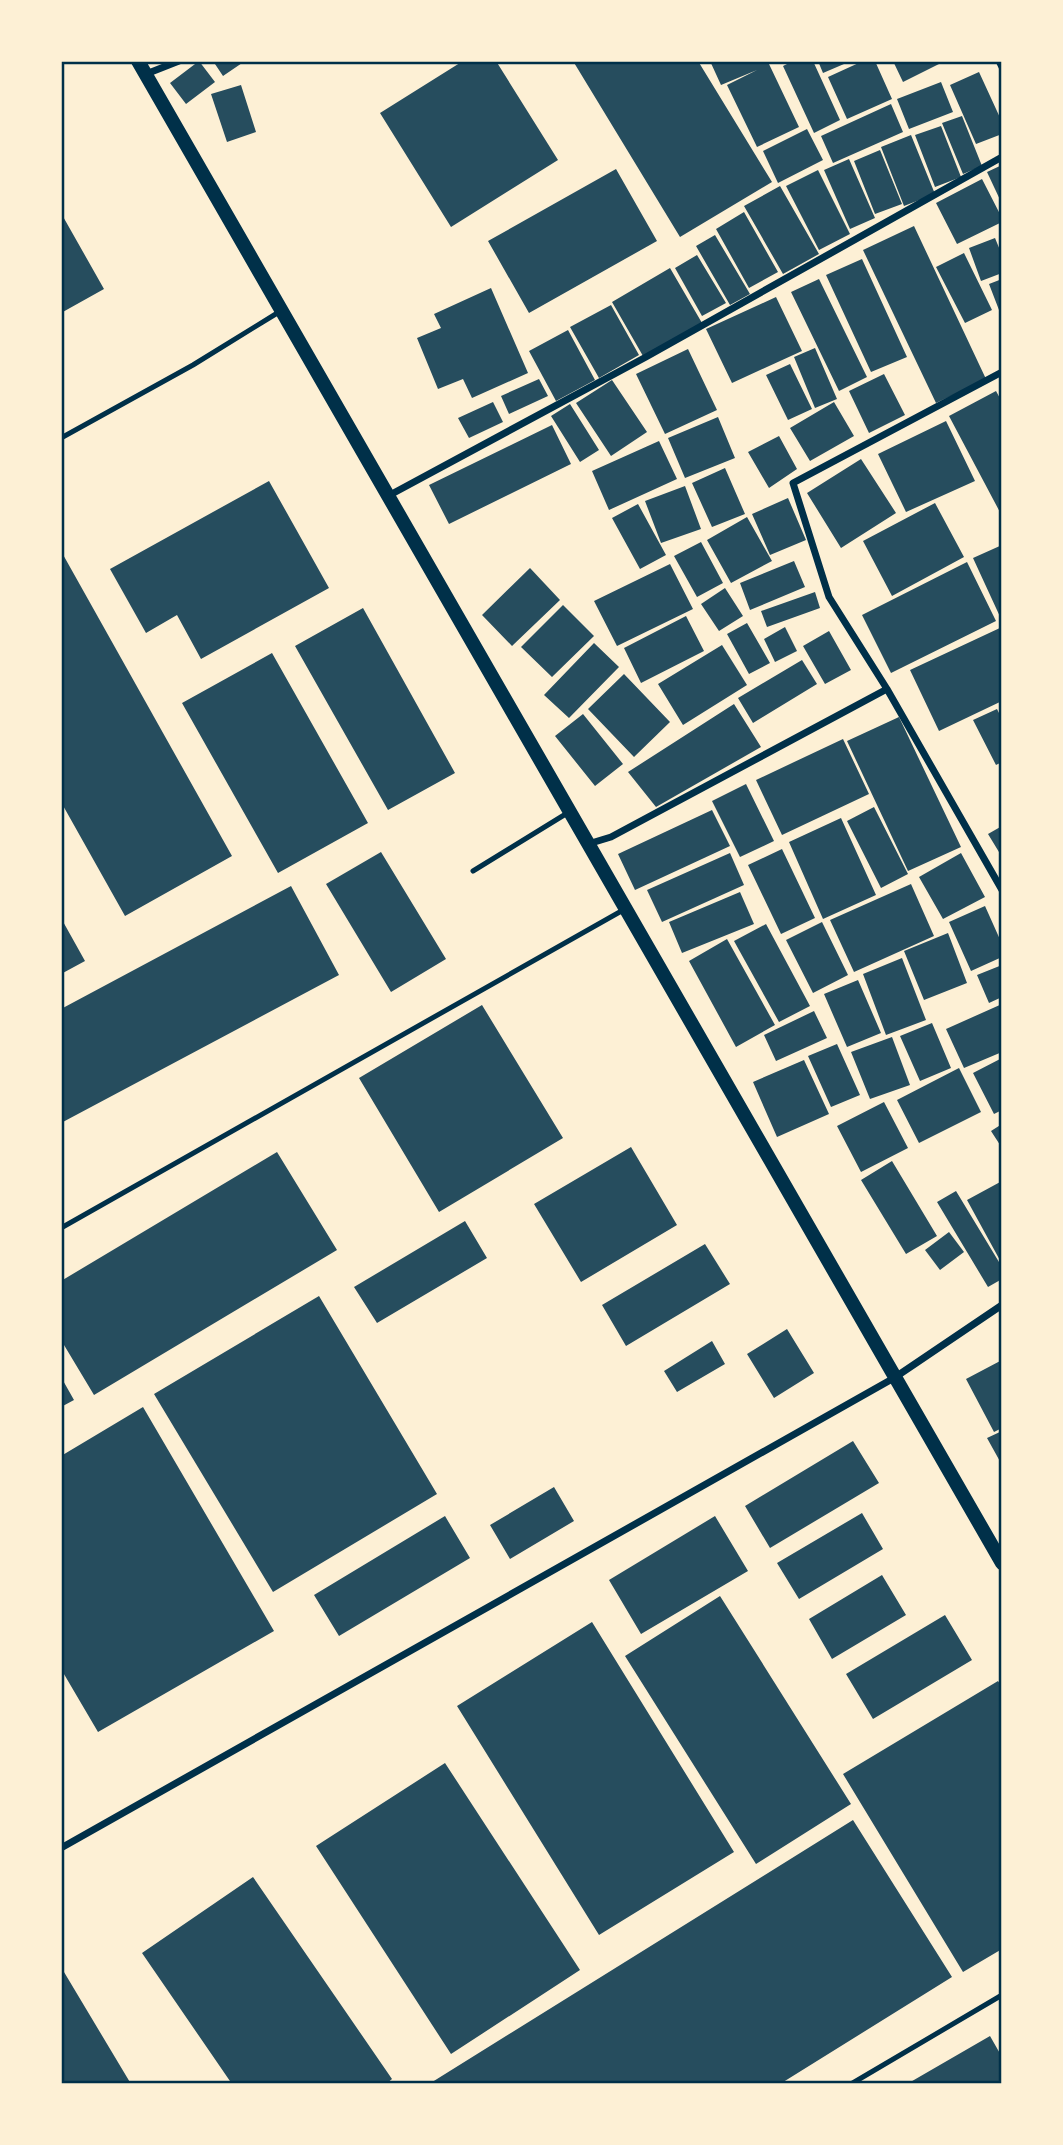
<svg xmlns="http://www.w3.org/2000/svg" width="1063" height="2145" viewBox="0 0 1063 2145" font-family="Commissioner,sans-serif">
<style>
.building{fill:#264d5e}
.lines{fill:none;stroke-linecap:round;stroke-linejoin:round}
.service{stroke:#003049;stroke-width:5}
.minor{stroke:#003049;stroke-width:7}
.secondary{stroke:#003049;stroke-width:14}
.neatline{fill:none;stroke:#003049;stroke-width:2.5}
</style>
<rect width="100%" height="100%" fill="#fdf0d5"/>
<path class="building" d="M 199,61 L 215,82 L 186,104 L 170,83 Z
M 213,61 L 245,61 L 223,76 Z
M 463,61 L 496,61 L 558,160 L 451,227 L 380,113 Z
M 573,61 L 698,61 L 772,182 L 680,237 Z
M 710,61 L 775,61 L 769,64 L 799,127 L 757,147 L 727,85 L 757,70 L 721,85 Z
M 793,61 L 813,61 L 840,120 L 814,133 L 783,66 Z
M 818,61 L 851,61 L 823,73 Z
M 863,61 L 875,61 L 892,99 L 847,119 L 828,77 Z
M 893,61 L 945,61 L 903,82 Z
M 979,72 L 1002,122 L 1002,134 L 976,144 L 950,85 Z
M 941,82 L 953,112 L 909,129 L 897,99 Z
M 241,85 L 256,132 L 227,142 L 211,94 Z
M 891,104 L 903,132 L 833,163 L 821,136 Z
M 962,116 L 982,166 L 963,174 L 942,123 Z
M 941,126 L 961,177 L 935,187 L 915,135 Z
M 807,129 L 823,160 L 778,183 L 763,151 Z
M 911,135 L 935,194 L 904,206 L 881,147 Z
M 880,150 L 902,204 L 875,214 L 854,161 Z
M 849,159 L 875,218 L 850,229 L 824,170 Z
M 1002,165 L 1002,204 L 987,172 Z
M 616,169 L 657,241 L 529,313 L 488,241 Z
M 818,170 L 850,234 L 819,250 L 786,186 Z
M 982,179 L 1002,218 L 1002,222 L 957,244 L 936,203 Z
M 780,186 L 819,254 L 783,274 L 744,206 Z
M 744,212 L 778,272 L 749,288 L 716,229 Z
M 61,213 L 104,289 L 61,313 Z
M 914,226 L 986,379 L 936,403 L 863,250 Z
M 715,235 L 750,294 L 730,305 L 696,246 Z
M 995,238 L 1002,255 L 1002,273 L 981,281 L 969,248 Z
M 964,253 L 992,310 L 965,323 L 936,267 Z
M 697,255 L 726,303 L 702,316 L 675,268 Z
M 862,259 L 907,357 L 871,372 L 826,275 Z
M 670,268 L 702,323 L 643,356 L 612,302 Z
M 819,279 L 867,377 L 839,391 L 791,292 Z
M 1002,279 L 1002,309 L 999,310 L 989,284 Z
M 491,288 L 528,373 L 472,398 L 463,379 L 438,389 L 417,338 L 441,328 L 434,314 Z
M 776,297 L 802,351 L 732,383 L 706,329 Z
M 611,305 L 639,355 L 599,378 L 570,327 Z
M 568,330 L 595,380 L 556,401 L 529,351 Z
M 815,348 L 837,399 L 815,408 L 794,357 Z
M 688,349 L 717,410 L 665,434 L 636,374 Z
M 790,364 L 812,409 L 788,420 L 766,375 Z
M 884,374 L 905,415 L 869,433 L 849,391 Z
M 539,379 L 548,396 L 509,414 L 501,396 Z
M 612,380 L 647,432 L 611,456 L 576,403 Z
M 996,391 L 1002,402 L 1002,516 L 949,416 Z
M 493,402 L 503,422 L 469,438 L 458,418 Z
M 834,402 L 854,436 L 810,461 L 790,428 Z
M 570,404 L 599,450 L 580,462 L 551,416 Z
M 718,417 L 735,458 L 685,478 L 668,438 Z
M 946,421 L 975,481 L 906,512 L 878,454 Z
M 552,425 L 571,464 L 449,524 L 429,485 Z
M 779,436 L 797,469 L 769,488 L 748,452 Z
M 659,441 L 677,479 L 609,510 L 592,471 Z
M 861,459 L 896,513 L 841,548 L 807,493 Z
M 725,468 L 745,514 L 712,527 L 692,483 Z
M 269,481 L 329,588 L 201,659 L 177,615 L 146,633 L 110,569 Z
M 685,486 L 701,529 L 661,543 L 645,501 Z
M 788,498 L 806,540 L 770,555 L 752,514 Z
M 935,503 L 964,557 L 892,596 L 863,541 Z
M 638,504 L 666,555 L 640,569 L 612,518 Z
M 747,517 L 772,561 L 731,583 L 707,540 Z
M 701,542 L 723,583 L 697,597 L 674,556 Z
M 1002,545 L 1002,621 L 973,558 Z
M 61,551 L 232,856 L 125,916 L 61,802 Z
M 794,561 L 805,587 L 750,610 L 740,583 Z
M 967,562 L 996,621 L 891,673 L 862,615 Z
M 670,564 L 693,609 L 617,646 L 594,601 Z
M 530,568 L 560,600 L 512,646 L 482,615 Z
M 725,588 L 743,616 L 719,631 L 701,604 Z
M 815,592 L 820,608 L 767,627 L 761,611 Z
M 563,605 L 594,636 L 552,677 L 521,647 Z
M 363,608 L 455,773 L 388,810 L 295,646 Z
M 686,616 L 704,651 L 641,683 L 624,648 Z
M 747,623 L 770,663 L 749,674 L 727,634 Z
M 785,627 L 797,651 L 775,662 L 764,639 Z
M 1002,627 L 1002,701 L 939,731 L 910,670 Z
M 829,631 L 851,670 L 825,684 L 803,646 Z
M 594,643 L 619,667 L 569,718 L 544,695 Z
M 722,645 L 747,685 L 683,725 L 658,684 Z
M 272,653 L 368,823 L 278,873 L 182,703 Z
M 802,660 L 817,684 L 753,723 L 738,698 Z
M 624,674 L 670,722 L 634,757 L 588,709 Z
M 734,704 L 761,747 L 656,807 L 628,772 Z
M 997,709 L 1002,719 L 1002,762 L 996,765 L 973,720 Z
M 583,714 L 623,764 L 595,786 L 555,736 Z
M 899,717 L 961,847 L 908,871 L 847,741 Z
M 843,739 L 869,794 L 782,835 L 756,780 Z
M 746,784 L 774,841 L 740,857 L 712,801 Z
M 874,807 L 908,874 L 881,888 L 847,821 Z
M 712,810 L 730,846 L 635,890 L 618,854 Z
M 841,818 L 876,895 L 823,919 L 789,842 Z
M 1002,826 L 1002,857 L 988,834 Z
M 782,849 L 815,918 L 781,934 L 748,865 Z
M 381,852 L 446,959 L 391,992 L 326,884 Z
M 730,853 L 744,885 L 662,922 L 647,890 Z
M 961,853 L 985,897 L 943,919 L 919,877 Z
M 911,884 L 934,936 L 854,972 L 830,920 Z
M 291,886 L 339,975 L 61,1123 L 61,1009 Z
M 740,892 L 754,924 L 682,953 L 669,922 Z
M 985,906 L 1002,944 L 1002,957 L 971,971 L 949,922 Z
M 61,918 L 85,961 L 61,974 Z
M 822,922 L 848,975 L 813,993 L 786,940 Z
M 766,924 L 810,1006 L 779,1022 L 734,941 Z
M 948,933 L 967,983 L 924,1000 L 904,951 Z
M 727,939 L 775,1025 L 736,1047 L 689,961 Z
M 902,958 L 926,1020 L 886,1035 L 863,974 Z
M 1002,965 L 1002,997 L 989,1003 L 977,975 Z
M 858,980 L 881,1033 L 847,1047 L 824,994 Z
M 1002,1004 L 1002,1052 L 964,1068 L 946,1029 Z
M 482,1005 L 563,1138 L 439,1212 L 359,1078 Z
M 814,1011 L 827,1038 L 776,1061 L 764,1035 Z
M 932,1023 L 951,1068 L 920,1081 L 900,1036 Z
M 892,1037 L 910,1085 L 870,1099 L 851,1052 Z
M 837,1044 L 860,1095 L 831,1107 L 808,1056 Z
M 1002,1058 L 1002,1110 L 994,1114 L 973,1073 Z
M 804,1060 L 829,1114 L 777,1137 L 753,1082 Z
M 959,1068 L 981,1112 L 919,1143 L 897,1100 Z
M 884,1102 L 908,1148 L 861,1172 L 837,1126 Z
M 1002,1124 L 1002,1148 L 991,1131 Z
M 631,1147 L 677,1225 L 581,1282 L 534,1204 Z
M 277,1152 L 337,1250 L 94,1395 L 61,1340 L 61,1281 Z
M 892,1161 L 937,1236 L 906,1254 L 861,1180 Z
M 1002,1181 L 1002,1264 L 967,1200 Z
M 956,1191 L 1002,1267 L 1002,1279 L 988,1287 L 937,1202 Z
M 465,1221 L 487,1258 L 377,1323 L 354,1287 Z
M 949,1232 L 964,1252 L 940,1270 L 925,1250 Z
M 705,1244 L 730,1284 L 626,1346 L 602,1305 Z
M 319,1296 L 437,1494 L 273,1592 L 154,1394 Z
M 787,1329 L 814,1373 L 774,1398 L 747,1354 Z
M 712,1341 L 725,1364 L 677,1392 L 664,1371 Z
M 1002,1360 L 1002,1428 L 994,1432 L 966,1379 Z
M 61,1377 L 74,1400 L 61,1407 Z
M 143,1407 L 274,1631 L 98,1732 L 61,1669 L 61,1456 Z
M 1002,1431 L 1002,1465 L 987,1438 Z
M 853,1441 L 879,1483 L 770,1548 L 745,1506 Z
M 554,1487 L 574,1521 L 510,1559 L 490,1525 Z
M 862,1513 L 883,1549 L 799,1599 L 777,1563 Z
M 445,1516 L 470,1558 L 339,1636 L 314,1595 Z
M 715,1516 L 748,1571 L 641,1634 L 609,1580 Z
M 882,1575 L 906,1615 L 832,1659 L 809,1619 Z
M 720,1596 L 851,1804 L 756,1864 L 625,1656 Z
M 945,1615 L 972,1660 L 873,1719 L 846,1674 Z
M 592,1622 L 734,1852 L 599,1935 L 457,1706 Z
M 998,1681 L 1002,1687 L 1002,1949 L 963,1972 L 843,1774 Z
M 445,1763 L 580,1970 L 451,2054 L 316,1846 Z
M 853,1820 L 952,1977 L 780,2084 L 429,2084 Z
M 253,1877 L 392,2079 L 386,2084 L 232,2084 L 142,1953 Z
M 61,1967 L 131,2084 L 61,2084 Z
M 990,2036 L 1002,2057 L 1002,2084 L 907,2084 Z"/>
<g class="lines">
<path class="service" d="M 61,438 L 193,365 L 279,312
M 473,871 L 569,812
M 61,1228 L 625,909
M 851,2084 L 1002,1995"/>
<path class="minor" d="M 999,61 L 1002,67
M 146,74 L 179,61
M 1002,372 L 793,483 L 829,597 L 887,689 L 1002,890
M 388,496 L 646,357 L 1002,157
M 588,844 L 611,837 L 887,689
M 61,1848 L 894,1378 L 1002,1305"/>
<path class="secondary" d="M 138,61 L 1002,1563"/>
</g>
<rect width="1063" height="2145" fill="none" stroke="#fdf0d5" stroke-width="126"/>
<rect x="63" y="63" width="937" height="2019" class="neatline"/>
</svg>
